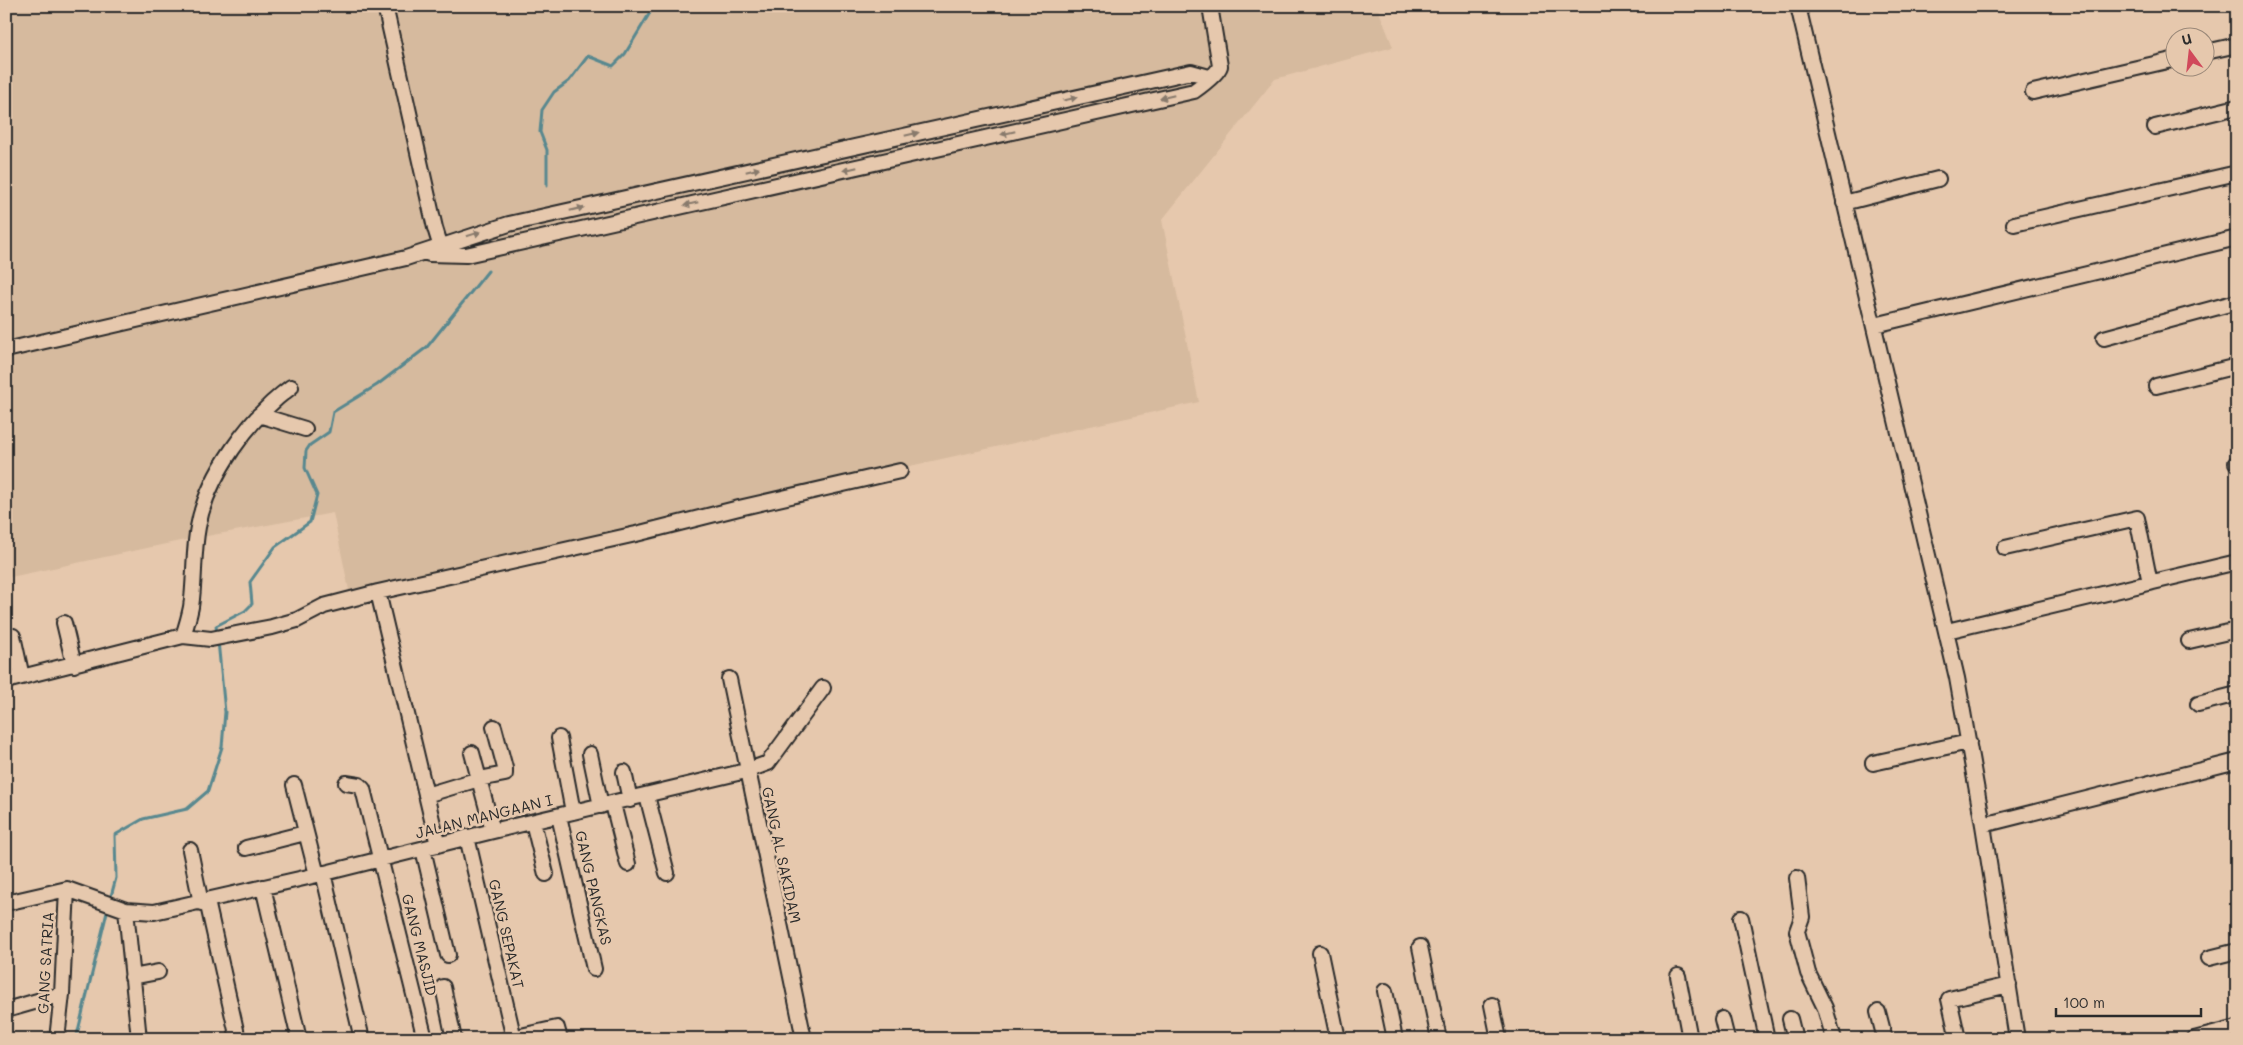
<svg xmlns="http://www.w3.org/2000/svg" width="2243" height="1045" viewBox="0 0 2243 1045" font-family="Mali,sans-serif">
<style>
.built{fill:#d6ba9e}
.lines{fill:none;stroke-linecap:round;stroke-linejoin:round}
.stream{stroke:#58888f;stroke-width:3}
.minor-casing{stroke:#2b2b2b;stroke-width:18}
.minor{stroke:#e6c8ad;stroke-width:14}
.oneway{fill:#887a6c}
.labels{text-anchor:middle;stroke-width:5;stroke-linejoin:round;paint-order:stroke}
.street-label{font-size:15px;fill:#2b2b2b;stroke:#e6c8ad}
</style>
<rect width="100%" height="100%" fill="#e6c8ad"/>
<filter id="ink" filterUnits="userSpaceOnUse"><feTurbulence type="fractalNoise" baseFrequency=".02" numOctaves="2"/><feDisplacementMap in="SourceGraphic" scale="10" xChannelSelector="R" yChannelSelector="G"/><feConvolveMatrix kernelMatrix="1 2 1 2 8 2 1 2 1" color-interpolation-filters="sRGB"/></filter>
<g filter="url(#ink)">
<path class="built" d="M 6,6 L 1377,6 L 1393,47 L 1275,79 L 1162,220 L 1199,402 L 349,590 L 333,513 L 180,541 L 6,578 Z"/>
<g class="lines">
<path class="stream" d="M 547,186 L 547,150 L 540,132 L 542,110 L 554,92 L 569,81 L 588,56 L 613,66 L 625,54 L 654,6
M 217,635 L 216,626 L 245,611 L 252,604 L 250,582 L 275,547 L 310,522 L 317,495 L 305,468 L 306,451 L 310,445 L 329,432 L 333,412 L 377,385 L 427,347 L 488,271
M 110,900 L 116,878 L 115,835 L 143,819 L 187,809 L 208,791 L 222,747 L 225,712 L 218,641
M 76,1039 L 108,908"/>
<g class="minor-casing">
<path id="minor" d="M 385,6 L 435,228 L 443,254
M 1798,6 L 1957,678 L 1983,825 L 2017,1039
M 2206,52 L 2237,45
M 2033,92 L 2176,59
M 2155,127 L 2237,107
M 1844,203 L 1938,179
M 2014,224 L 2237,173
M 429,254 L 466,255 L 1194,91 C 1201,86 1218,73 1220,66 L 1210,6
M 1875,325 L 2237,238
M 2104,338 L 2237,302
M 6,350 L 406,258 L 509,224 L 1191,72 L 1209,77
M 2156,386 L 2237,366
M 259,415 L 305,429
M 2236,463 L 2237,463
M 2005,548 L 2137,518 L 2150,583
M 378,592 L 438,845
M 64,623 L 74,665
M 1947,631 L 2237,562
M 13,636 L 22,677
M 183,636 C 186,627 189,617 191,607 C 195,581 193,553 198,527 C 207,476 250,417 291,387
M 2189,641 L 2237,630
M 729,679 L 804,1039
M 6,681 L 183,636 L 211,639 L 272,627 L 297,620 L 324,606 L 378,592 L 636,534 L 739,508 L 900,471
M 2198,704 L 2237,694
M 559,738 L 573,812
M 472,753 L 493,831
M 590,754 L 601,806
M 1873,763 L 1969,742
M 624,772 L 630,800
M 346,783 L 359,785 L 363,789 L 425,1039
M 294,785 L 317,875
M 426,795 L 479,779 L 505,774 L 505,768 L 494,727
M 647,796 L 667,873
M 613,804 L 628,864
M 559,816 L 594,969
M 533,822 L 546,874
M 1983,825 L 2237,761
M 467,837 L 514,1039
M 246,848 L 305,833
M 423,849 L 448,955
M 190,850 L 201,903
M 323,873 L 362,1039
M 1797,878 L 1802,917 L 1797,931 L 1808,973 L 1825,1008 L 1834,1039
M 263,887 L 299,1039
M 67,889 L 126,910 L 154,912 L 317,875 L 493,831 L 746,771 L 768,763 L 823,688
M 207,901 L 238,1039
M 6,903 L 67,889
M 126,910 L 139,1039
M 1741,918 L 1767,1039
M 1420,947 L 1439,1039
M 1320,953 L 1338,1039
M 2209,958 L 2237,951
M 1678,976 L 1690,1039
M 132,977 L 158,972
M 443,987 L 454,1039
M 1385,991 L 1395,1039
M 1492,1005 L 1499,1039
M 6,1010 L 62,994
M 1878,1012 L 1885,1039
M 1722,1019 L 1727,1039
M 1790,1019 L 1795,1039
M 57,1039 L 62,994 L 67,889
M 507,1039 L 557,1028 L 560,1039
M 1958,1039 L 1949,999 L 2009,985
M 2194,1039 L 2237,1028"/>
</g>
<use href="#minor" class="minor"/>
</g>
<defs><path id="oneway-solid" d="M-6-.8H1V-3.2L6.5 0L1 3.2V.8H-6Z" transform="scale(1.25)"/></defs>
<g class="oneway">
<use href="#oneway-solid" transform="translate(1167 97) rotate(167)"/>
<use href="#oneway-solid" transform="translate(1070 99) rotate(-13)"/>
<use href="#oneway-solid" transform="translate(1008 133) rotate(167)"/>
<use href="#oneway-solid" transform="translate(912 134) rotate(-13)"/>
<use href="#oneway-solid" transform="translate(850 169) rotate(167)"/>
<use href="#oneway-solid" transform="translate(753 170) rotate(-13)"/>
<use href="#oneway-solid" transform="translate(691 204) rotate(167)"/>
<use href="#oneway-solid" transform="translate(577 209) rotate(-13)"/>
<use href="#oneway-solid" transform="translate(474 234) rotate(-17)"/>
</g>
</g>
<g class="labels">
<g class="street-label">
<text transform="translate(484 817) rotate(-14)" y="5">JALAN MANGAAN I</text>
<text transform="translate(781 855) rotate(78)" y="5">GANG AL SAKIDAM</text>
<text transform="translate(593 888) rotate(77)" y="5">GANG PANGKAS</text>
<text transform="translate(506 934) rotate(77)" y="5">GANG SEPAKAT</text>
<text transform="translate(419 945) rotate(76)" y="5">GANG MASJID</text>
<text transform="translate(46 963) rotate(-87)" y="5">GANG SATRIA</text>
</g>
</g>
<rect width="2243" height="1045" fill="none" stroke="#e6c8ad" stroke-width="25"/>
<rect x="12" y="12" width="2218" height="1020" fill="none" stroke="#2b2b2b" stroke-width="2" filter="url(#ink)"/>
<g transform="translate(2190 52) rotate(345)"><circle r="24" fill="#e6c8ad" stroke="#9b8979"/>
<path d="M0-4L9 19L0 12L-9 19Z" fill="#d1495b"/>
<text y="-8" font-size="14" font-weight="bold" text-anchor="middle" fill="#2b2b2b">U</text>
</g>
<path d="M2056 1008v8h145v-8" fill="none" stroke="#2b2b2b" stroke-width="2.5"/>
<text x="2063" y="1008" font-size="15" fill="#2b2b2b" stroke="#e6c8ad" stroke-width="4" paint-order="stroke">100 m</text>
</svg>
